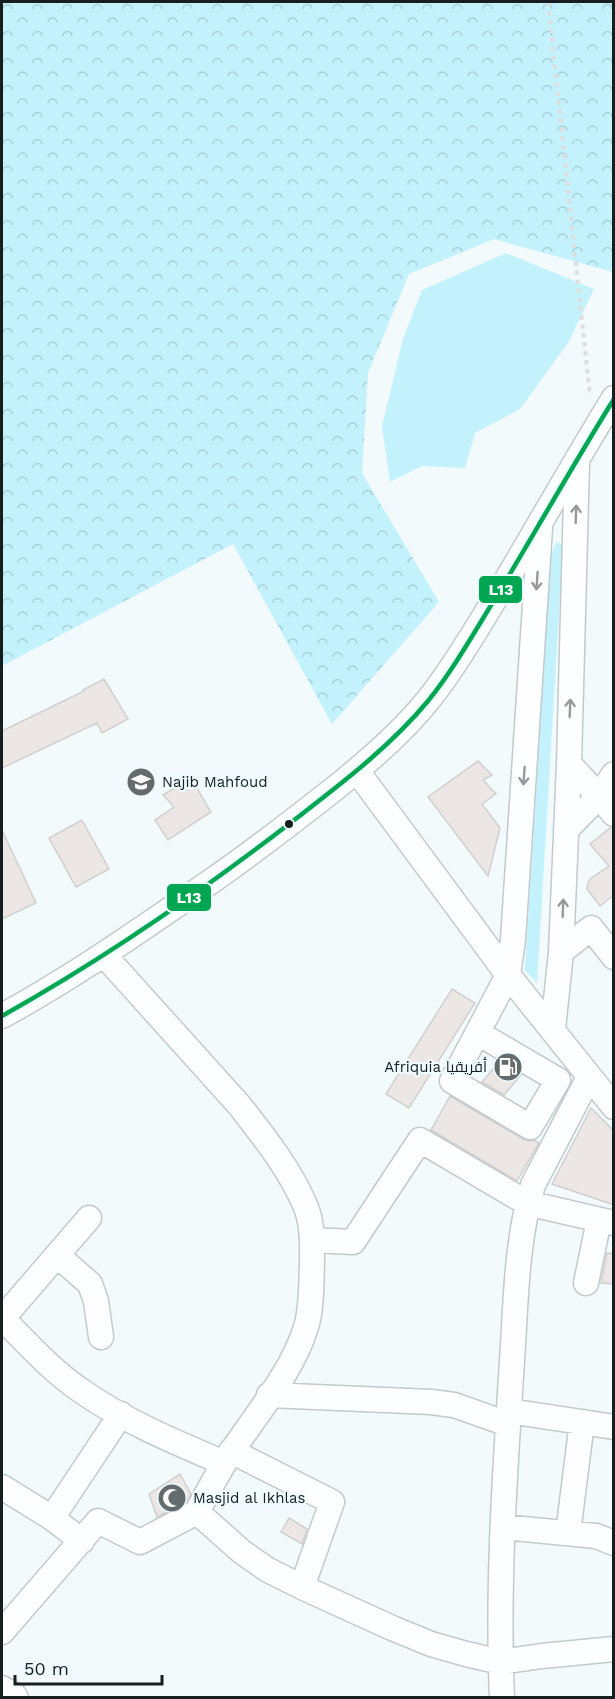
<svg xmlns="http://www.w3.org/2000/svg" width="615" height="1699" viewBox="0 0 615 1699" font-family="'Work Sans',Cairo,sans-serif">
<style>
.green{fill:#c3f2fd}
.forest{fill:url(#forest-crowns)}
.building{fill:#ece6e4;stroke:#cfd0cf;stroke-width:1.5}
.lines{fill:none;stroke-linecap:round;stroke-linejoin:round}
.minor-casing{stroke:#c2cacc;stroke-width:27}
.path{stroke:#dddfdf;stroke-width:4;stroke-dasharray:4.5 4.5;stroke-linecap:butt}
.minor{stroke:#fdfeff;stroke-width:24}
.bus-1-casing{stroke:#effcff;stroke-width:9}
.bus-1{stroke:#00a651;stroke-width:4.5}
.oneway{stroke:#95999b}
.bus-dot{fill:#161e20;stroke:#effcff;stroke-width:2}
.labels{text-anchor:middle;stroke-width:4.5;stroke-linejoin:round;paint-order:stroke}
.poi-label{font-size:15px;fill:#161e20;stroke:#effcff;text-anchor:start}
.line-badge{stroke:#effcff;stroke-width:2}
.badge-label{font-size:16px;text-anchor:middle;font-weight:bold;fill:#fff}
</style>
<defs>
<pattern id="forest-crowns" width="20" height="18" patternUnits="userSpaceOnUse" patternTransform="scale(1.5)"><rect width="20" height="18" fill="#c3f2fd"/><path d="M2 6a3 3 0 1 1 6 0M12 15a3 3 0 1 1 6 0" fill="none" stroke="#a7cfd9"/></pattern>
</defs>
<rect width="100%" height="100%" fill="#f2fafc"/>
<path class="green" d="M 506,253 L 594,289 L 568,343 L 520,409 L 475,433 L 465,468 L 422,466 L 390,482 L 382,426 L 403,339 L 422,290 Z
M 557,542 L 563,546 L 537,983 L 525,970 L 551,553 Z"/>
<path class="forest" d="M 2,2 L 613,2 L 613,272 L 494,239 L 409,274 L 368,373 L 362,473 L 439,602 L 332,724 L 233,544 L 2,666 Z"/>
<path class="building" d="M 104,679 L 128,719 L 102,733 L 97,723 L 2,768 L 2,731 L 84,691 L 83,690 Z
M 478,761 L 492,775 L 483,780 L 496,794 L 482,804 L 500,828 L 488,876 L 428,797 Z
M 191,778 L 211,812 L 168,840 L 155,820 L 174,807 L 163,795 Z
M 82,820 L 109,869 L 76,887 L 49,838 Z
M 610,828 L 613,828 L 614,895 L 600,906 L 587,889 L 588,883 L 590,879 L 609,866 L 590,844 Z
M 2,830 L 36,903 L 2,919 Z
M 452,989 L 475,1003 L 409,1108 L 386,1094 Z
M 499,1062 L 521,1075 L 504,1095 L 482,1082 Z
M 450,1096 L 523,1139 L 529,1141 L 534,1140 L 539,1143 L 517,1181 L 431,1130 Z
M 591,1108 L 614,1131 L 614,1205 L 552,1184 Z
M 607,1253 L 614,1254 L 614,1284 L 601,1283 Z
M 180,1474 L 191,1494 L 187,1501 L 157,1517 L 149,1494 Z
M 289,1518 L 307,1529 L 302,1544 L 281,1532 Z"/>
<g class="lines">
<g class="minor-casing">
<path id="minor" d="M 569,764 L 599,796 L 614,814
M 357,771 L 508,975 L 614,1107
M 566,830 L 599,796 L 614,774
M 561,952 L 591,928 L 614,957
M 104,955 L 240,1106 C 264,1137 289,1168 305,1205 C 313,1223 312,1244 312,1263 C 311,1284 312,1308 306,1327 C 294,1368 258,1413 234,1448 C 220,1468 209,1490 197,1512 L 242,1552 L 268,1570 L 302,1587 L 392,1628 L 431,1644 L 466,1654 L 501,1662 L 542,1656 L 614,1649
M 2,1016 C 72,978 137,932 203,887 C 248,856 291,823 334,789 C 368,762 402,733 429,699 C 456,665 478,626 501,589 C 539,526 575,461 614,398
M 553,1029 L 561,952 L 569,764 L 577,462
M 478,1033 L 558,1080 L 530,1127 L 452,1081 L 508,975 L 513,940 L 540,528
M 313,1240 L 353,1242 L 420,1140 L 527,1203 L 614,1223
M 57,1255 L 90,1284 L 96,1301 L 101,1337
M 586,1283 L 599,1220
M 2,1318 C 27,1343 51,1370 80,1390 C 124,1421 175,1442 224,1463
M 2,1319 L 89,1218
M 269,1395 L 431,1402 L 454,1405 L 508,1424
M 509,1411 L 614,1427
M 231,1451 L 332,1502 L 302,1587
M 2,1487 L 52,1518 L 82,1541
M 52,1518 L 121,1414
M 503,1527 L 596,1536 L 614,1543
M 568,1533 L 582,1422
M 2,1632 L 98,1521 L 140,1542 L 197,1512
M 2,1688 L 14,1695 L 16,1698
M 502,1698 C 497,1585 505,1472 512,1361 C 516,1302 516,1241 533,1185 L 589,1077"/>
</g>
<path class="path" d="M 548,2 L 590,396"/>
<use href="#minor" class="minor"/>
<g class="bus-1-casing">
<path id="bus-1" d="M 2,1016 C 102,960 198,894 289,824 C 338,786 388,749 428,701 C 453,670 472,636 493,602 C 534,535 572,466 614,399"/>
</g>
<use href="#bus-1" class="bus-1"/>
</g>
<defs><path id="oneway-shaft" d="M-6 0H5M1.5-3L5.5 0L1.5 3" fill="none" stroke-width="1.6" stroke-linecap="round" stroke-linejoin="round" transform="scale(1.5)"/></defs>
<g class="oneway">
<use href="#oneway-shaft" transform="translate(576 514) rotate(-88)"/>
<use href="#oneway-shaft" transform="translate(537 581) rotate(94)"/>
<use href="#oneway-shaft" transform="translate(570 708) rotate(-88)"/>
<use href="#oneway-shaft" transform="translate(524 776) rotate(94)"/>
<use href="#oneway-shaft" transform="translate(563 908) rotate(-88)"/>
</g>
<defs>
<g id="school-disc" transform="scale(1.5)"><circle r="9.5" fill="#636b6d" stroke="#effcff"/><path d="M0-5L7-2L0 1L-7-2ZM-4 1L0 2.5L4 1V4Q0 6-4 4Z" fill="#fff"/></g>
<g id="fuel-disc" transform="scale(1.5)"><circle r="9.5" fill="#636b6d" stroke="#effcff"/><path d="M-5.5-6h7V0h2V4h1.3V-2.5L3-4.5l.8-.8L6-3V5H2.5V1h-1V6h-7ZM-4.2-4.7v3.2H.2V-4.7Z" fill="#fff"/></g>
<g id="mosque-disc" transform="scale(1.5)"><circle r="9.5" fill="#636b6d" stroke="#effcff"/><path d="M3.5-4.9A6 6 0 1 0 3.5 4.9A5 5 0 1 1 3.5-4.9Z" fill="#fff"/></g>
</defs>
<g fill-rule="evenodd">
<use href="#school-disc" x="141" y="782"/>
<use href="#fuel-disc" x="508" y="1067"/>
<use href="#mosque-disc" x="172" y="1498"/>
</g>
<circle class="bus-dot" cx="289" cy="824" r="5"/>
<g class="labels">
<g class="poi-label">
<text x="162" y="787">Najib Mahfoud</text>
<text x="487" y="1072" text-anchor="end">Afriquia أفريقيا</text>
<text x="193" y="1503">Masjid al Ikhlas</text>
</g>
</g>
<g class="line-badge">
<rect x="478" y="575" width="45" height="29" rx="6" fill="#00a651"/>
<rect x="166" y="883" width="46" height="29" rx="6" fill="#00a651"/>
</g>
<g class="badge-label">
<text x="501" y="595">L13</text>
<text x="189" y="903">L13</text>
</g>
<rect width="615" height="1699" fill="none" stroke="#161e20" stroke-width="6"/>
<path d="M15 1675v9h147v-9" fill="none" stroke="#161e20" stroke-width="3"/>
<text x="24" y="1675" font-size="18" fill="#161e20" stroke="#effcff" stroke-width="4.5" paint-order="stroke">50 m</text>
</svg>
